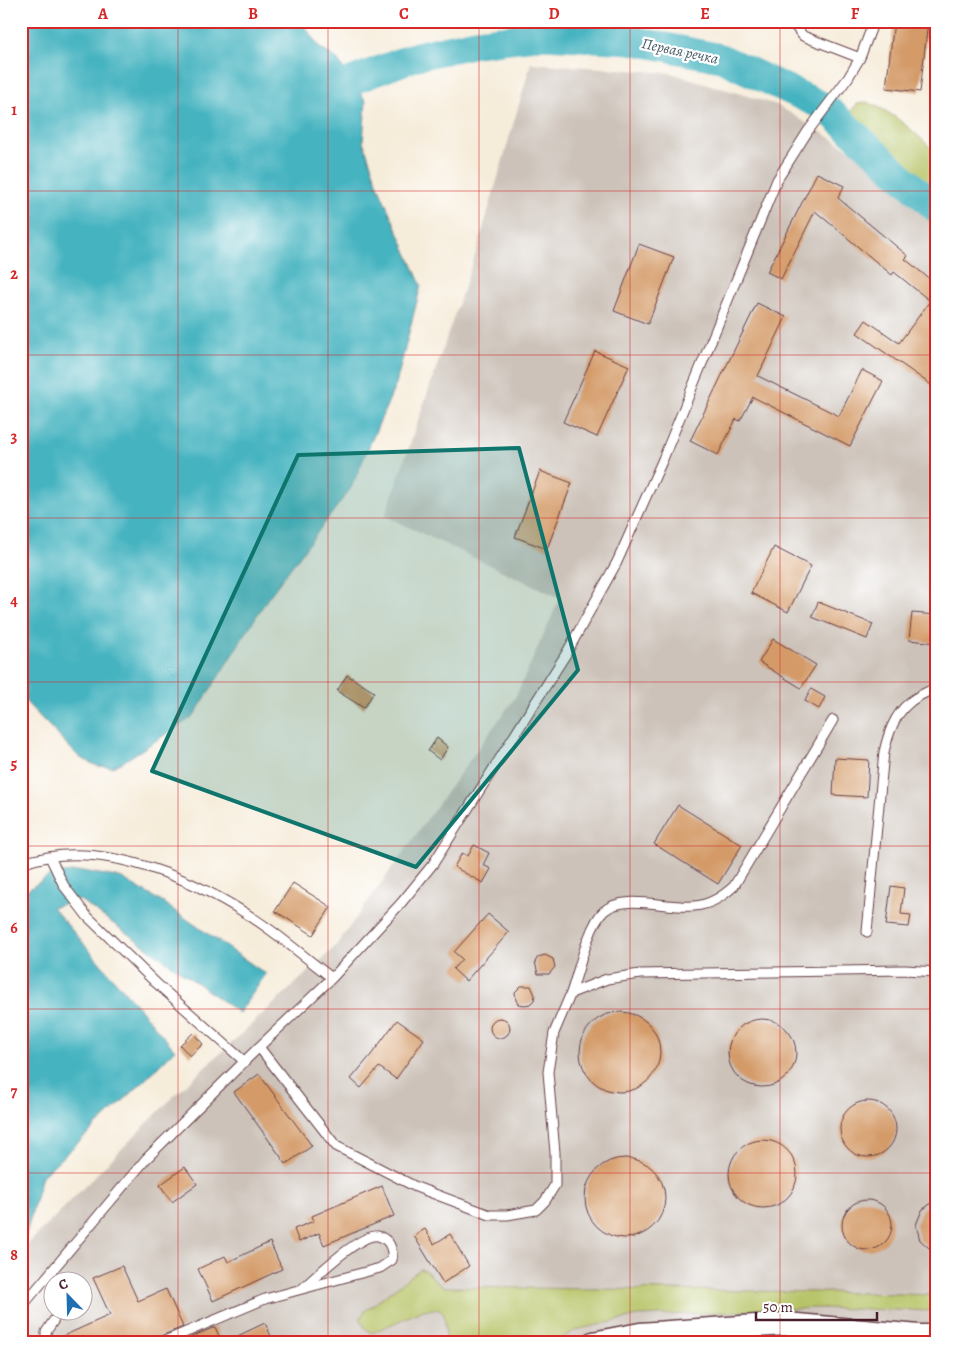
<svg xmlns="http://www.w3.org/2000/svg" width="958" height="1364" viewBox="0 0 958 1364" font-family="Alegreya,serif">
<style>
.industrial{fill:#ccc2b9;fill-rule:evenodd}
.green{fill:#b5c264;stroke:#807048}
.water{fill:#45b3c0;stroke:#486976}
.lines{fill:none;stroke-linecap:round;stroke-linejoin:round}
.river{stroke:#45b3c0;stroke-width:29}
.building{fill:#d49b69}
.service-casing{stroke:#643e45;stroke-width:11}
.tertiary-casing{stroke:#643e45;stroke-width:25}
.service{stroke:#fff;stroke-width:9}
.tertiary{stroke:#fff;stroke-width:22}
.marked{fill:#0f766e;fill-opacity:0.2;stroke:#0f766e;stroke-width:4;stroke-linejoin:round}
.grid{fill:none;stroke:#d62828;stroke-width:1;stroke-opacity:0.55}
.labels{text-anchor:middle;stroke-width:4.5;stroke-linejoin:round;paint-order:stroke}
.water-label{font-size:15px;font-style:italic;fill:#485a67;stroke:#fff}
.neatline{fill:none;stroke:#d62828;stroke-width:2}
.grid-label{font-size:16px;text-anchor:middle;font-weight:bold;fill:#d62828}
</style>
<rect width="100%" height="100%" fill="#fff"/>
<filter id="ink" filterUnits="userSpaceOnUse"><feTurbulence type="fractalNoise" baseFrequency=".02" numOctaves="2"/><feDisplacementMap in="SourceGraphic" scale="10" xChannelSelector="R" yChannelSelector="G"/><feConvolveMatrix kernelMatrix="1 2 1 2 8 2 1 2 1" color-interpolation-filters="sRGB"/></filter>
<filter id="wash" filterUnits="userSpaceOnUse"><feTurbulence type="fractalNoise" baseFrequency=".0096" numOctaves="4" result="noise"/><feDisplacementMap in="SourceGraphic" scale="20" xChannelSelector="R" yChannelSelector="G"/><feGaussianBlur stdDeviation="1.12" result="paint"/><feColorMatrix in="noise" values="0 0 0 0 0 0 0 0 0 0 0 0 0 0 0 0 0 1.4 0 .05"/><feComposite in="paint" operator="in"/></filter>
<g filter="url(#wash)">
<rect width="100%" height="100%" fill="#f6ecda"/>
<path class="industrial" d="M 531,63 L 671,73 L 777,105 L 886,172 L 937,216 L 937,1343 L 21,1343 L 21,1251 L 174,1096 L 335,947 L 516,696 L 560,598 L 385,516 L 476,253 ZM 52,1282 L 82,1282 L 82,1312 L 52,1312 Z"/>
<path class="green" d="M 867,102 C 894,112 917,134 937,154 L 937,208 L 846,131 L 842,125 L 848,114 L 857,104 Z
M 420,1269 C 434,1273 432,1282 445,1287 L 825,1292 L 937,1295 L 937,1311 L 816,1308 L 638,1316 L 576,1330 L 554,1343 L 447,1343 L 444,1314 L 438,1309 L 423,1310 L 372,1333 L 365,1328 L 360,1319 L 364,1312 Z"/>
<path class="water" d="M 21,21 L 301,21 L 320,48 L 336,58 L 366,101 L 363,141 L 379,188 L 421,285 L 396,384 L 351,488 L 268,598 L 193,717 L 121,763 L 112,767 L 97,766 L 79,757 L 21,697 Z
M 83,871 L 122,878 L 162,902 L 266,974 L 239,1013 L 80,900 L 52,907 L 175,1050 L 138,1087 L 42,1176 L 25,1238 L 21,1243 L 21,894 L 52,874 Z"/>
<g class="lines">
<path class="river" d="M 351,81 L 417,56 L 476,43 L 544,35 L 630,40 L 721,58 L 825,107 L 937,209"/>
</g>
<g id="blocks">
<path class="building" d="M 894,21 L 928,21 L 920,92 L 886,88 Z
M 817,173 L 844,186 L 838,198 L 908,256 L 905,259 L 937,285 L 937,389 L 857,333 L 866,320 L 899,343 L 930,301 L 894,272 L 892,275 L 815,211 L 781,279 L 767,272 Z
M 639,244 L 674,257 L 648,324 L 614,311 Z
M 757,303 L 786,317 L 758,376 L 839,416 L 862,370 L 883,381 L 850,446 L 753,397 L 740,421 L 736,419 L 718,455 L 690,441 Z
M 595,351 L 629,366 L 597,437 L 563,422 Z
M 540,471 L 572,483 L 547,549 L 515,537 Z
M 774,547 L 811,566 L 788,612 L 751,593 Z
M 818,602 L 873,624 L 867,639 L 812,617 Z
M 912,613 L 937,615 L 937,643 L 909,640 Z
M 773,639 L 816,665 L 801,688 L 759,662 Z
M 347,675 L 374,692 L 364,708 L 337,691 Z
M 811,689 L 825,697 L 819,709 L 805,701 Z
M 437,738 L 448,747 L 440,760 L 428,751 Z
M 835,758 L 869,760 L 867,797 L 833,795 Z
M 678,805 L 742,845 L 718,884 L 654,844 Z
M 474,845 L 489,853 L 483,865 L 491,869 L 483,883 L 454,867 L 462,853 L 468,856 Z
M 293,883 L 331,907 L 313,935 L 275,911 Z
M 891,886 L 904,888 L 901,914 L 911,915 L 909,927 L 886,925 Z
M 488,914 L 509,932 L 466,981 L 453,969 L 462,959 L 454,952 Z
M 545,955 L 553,959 L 555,967 L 549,974 L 538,974 L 535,962 L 538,957 Z
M 521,986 L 531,986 L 535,995 L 534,1000 L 530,1004 L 525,1005 L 518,1004 L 516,1000 L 515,992 Z
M580 1052a40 40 0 1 1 80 0a40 40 0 1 1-80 0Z
M490 1028a10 10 0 1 1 20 0a10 10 0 1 1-20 0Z
M728 1053a34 34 0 1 1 68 0a34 34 0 1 1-68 0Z
M 397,1020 L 424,1039 L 396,1079 L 379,1067 L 361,1088 L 351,1079 L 371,1055 Z
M 193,1033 L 203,1044 L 190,1056 L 180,1045 Z
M 259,1074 L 312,1146 L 286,1164 L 234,1092 Z
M840 1129a28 28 0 1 1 56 0a28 28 0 1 1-56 0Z
M729 1174a34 34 0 1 1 68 0a34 34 0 1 1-68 0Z
M585 1198a40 40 0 1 1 80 0a40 40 0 1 1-80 0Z
M 185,1167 L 197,1184 L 172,1202 L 160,1185 Z
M 382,1186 L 394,1216 L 324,1245 L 319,1233 L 299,1242 L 294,1229 L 314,1221 L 312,1216 Z
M 937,1199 L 937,1255 L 920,1240 L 916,1225 L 922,1210 Z
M842 1225a25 25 0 1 1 50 0a25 25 0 1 1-50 0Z
M 425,1229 L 434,1244 L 450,1234 L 469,1266 L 443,1283 L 414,1236 Z
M 270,1242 L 282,1269 L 213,1301 L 198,1269 L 225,1256 L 228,1262 Z
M 122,1266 L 138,1301 L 166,1289 L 183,1327 L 158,1337 L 154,1343 L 52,1343 L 52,1341 L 110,1315 L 93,1278 Z
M 265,1323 L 274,1343 L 223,1343 Z
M 215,1327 L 222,1343 L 177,1343 Z"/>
</g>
</g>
<g filter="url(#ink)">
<use href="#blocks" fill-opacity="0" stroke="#643e45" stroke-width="1"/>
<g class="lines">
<g class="service-casing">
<path id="service" d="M 791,21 L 803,36 L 860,58
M 50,857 L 64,886 L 87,916 L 156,983 L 245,1062
M 21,864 C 101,834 205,883 269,929 C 291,945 311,962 332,978
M 867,932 L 884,752 C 888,735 894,715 909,703 C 916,696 928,692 937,687
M 571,993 C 578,973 589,924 604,911 C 623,893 669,909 694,906 C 710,905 722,897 734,886 L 833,720
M 259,1047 L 336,1146 L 416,1187 L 490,1215 L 507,1215 L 536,1210 L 545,1201 L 555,1185 L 555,1153 L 548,1072 L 554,1033 L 571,993 L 607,979 L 640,974 L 905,970 L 937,972
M 21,1334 L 23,1331 L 22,1318 L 24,1304 L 146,1159 L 259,1047 L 332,978 L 402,902 L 433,864 L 566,654 L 617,562 L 663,459 L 777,180 L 808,131 L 848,78 L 860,58 L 874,21
M 46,1343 L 46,1332 L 54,1320
M 160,1343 L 265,1299 L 380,1268 L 392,1260 C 393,1253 392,1248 388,1242 C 385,1239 382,1237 378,1236 C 361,1233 315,1277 302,1289"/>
</g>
<g class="tertiary-casing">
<path id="tertiary" d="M 593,1343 L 640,1334 L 786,1324 L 919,1336 L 937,1336"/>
</g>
<use href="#service" class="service"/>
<use href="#tertiary" class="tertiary"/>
</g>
</g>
<path class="marked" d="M 519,448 L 578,670 L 416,867 L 152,771 L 298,455 Z"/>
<path class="grid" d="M 178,21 L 178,1343M 328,21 L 328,1343M 479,21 L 479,1343M 630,21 L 630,1343M 780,21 L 780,1343M 21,191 L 937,191M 21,355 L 937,355M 21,518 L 937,518M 21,682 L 937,682M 21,846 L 937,846M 21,1009 L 937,1009M 21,1173 L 937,1173"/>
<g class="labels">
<g class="water-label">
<text transform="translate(680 51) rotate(12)" y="5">Первая речка</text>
</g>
</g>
<rect width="958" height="1364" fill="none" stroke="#fff" stroke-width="55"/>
<g transform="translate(68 1296) rotate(337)"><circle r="24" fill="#ffffff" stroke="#b7a5aa"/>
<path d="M0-4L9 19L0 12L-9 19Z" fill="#1f6fb2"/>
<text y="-8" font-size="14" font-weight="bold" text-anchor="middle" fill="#4a1f2b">С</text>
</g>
<path d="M756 1312v8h121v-8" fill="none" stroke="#4a1f2b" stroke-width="2.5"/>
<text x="763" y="1312" font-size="15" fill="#4a1f2b" stroke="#ffffff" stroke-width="4" paint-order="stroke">50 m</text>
<rect x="28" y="28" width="902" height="1308" class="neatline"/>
<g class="grid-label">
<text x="103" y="19">A</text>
<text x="253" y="19">B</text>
<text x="404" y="19">C</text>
<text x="554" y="19">D</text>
<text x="705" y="19">E</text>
<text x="855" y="19">F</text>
<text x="14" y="115">1</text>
<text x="14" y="279">2</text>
<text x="14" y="442">3</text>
<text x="14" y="606">4</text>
<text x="14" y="769">5</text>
<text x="14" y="933">6</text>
<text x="14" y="1097">7</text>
<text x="14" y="1260">8</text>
</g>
</svg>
